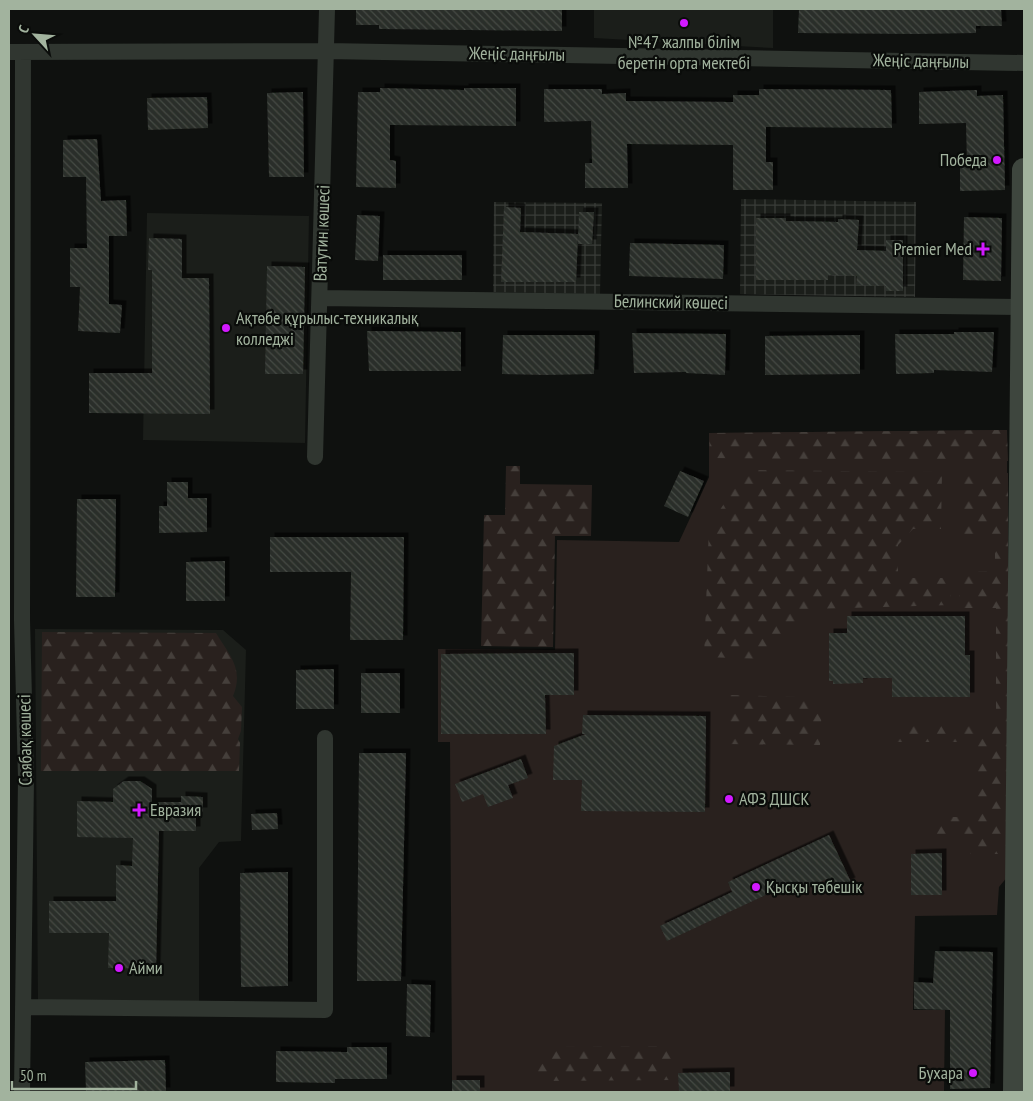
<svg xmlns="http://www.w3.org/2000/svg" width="1033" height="1101" viewBox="0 0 1033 1101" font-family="'PT Sans Narrow',sans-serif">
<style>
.built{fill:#1b1e1a}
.industrial{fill:url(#industrial-grid)}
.green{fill:#29211e}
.forest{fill:url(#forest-firs)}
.building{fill:url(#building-back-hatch);filter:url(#shadow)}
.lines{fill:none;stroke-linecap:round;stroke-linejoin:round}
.minor{stroke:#303630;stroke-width:16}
.secondary{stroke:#3e463e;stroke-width:24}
.poi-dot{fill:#d219ff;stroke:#0a0c0a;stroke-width:2}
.labels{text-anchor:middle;stroke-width:4.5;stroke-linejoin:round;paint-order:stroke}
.poi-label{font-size:18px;fill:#a2b39e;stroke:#0a0c0a;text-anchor:start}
.street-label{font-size:18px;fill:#a2b39e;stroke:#0a0c0a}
</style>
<defs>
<pattern id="industrial-grid" width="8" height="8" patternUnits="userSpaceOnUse" patternTransform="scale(1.25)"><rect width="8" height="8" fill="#1b1e1a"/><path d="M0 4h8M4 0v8" fill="none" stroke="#393c38"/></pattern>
<pattern id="forest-firs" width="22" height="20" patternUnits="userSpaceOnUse" patternTransform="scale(1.25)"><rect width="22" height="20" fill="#29211e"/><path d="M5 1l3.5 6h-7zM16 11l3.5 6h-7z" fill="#453f3b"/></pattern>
<pattern id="building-back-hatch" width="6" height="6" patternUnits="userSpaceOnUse" patternTransform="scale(1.25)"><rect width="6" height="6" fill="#2a2e29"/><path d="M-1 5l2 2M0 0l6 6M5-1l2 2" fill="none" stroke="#464a45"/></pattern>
<filter id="shadow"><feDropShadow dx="4.5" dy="-4.5" stdDeviation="0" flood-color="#0009"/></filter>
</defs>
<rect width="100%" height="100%" fill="#0f110f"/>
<path class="built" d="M 594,9 L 773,9 L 773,48 L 594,38 Z
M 147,213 L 309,216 L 305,443 L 143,440 Z
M 35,629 L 223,630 L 246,650 L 241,841 L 219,842 L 199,868 L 199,1001 L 38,1001 Z"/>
<path class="industrial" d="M 741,199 L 916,202 L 915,297 L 740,294 Z
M 494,202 L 602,203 L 600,294 L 493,292 Z"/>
<path class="green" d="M 1007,430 L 1008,876 L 999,887 L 997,915 L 915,916 L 913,1010 L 945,1010 L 944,1092 L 480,1092 L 480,1080 L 452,1080 L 450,742 L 438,742 L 438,649 L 555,650 L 557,540 L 679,542 L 709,477 L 709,433 Z"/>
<path class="forest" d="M 1007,430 L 1008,461 L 710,458 L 709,433 Z
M 506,466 L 520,466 L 520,484 L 592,485 L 591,536 L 555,536 L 553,647 L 481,646 L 484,515 L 505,515 Z
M 747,470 L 942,472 L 941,529 L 913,529 L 898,545 L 898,578 L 951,578 L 951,605 L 814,609 L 768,659 L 704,657 L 709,526 Z
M 964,473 L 1008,473 L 1008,854 L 970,854 L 970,834 L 933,834 L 933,817 L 977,817 L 977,742 L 893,742 L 893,725 L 996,725 L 996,608 L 959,608 L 959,572 L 995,571 L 995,536 L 964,536 Z
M 42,632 L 216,633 C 230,656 244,669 233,696 L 242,707 L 241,731 L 238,739 L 240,743 L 239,771 L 41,771 Z
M 729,695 L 803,697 L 822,706 L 820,745 L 728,744 Z
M 673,1046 L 673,1080 L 538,1081 L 538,1047 Z"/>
<path class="building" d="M 356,9 L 562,9 L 562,31 L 379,29 L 379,25 L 356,25 Z
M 799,9 L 1001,9 L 1002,26 L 976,26 L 976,33 L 915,34 L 798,33 Z
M 380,88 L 464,90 L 464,88 L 516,88 L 516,126 L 390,125 L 390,160 L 396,161 L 396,188 L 356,187 L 358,92 L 380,92 Z
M 544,89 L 602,89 L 602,94 L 626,93 L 626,101 L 733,102 L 733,95 L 759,95 L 759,89 L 891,90 L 892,128 L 766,127 L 766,162 L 773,162 L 773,190 L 733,190 L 733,145 L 627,144 L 628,188 L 585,188 L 585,163 L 592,163 L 591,121 L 544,122 Z
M 977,90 L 977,96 L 1003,95 L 1005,190 L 960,191 L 960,164 L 967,164 L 966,123 L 919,124 L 919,92 Z
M 303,92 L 304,177 L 269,177 L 267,93 Z
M 207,97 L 208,128 L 148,130 L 147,98 Z
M 97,139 L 101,201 L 126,200 L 127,236 L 109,236 L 109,304 L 122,305 L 120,333 L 78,331 L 80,287 L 70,287 L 70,248 L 87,248 L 86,177 L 63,177 L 63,140 Z
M 504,207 L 521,208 L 520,232 L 578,234 L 576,282 L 501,282 Z
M 579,212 L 594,212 L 592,244 L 578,244 Z
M 357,215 L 380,216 L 378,261 L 355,260 Z
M 964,217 L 1002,218 L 1001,281 L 963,280 Z
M 756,218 L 786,218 L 786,221 L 838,222 L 838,219 L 859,220 L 857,250 L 886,251 L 886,240 L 903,240 L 903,291 L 886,291 L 886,286 L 856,285 L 857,276 L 828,275 L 828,280 L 756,280 Z
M 149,238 L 182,239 L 182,278 L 209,278 L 210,414 L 89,413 L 89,373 L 152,373 L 152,270 L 148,270 Z
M 630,243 L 724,245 L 723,279 L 629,276 Z
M 383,255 L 462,255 L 462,280 L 383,280 Z
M 267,266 L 305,267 L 303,374 L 265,374 Z
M 367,331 L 461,332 L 461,371 L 369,371 Z
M 954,332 L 994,332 L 992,372 L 934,370 L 934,373 L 896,374 L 895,334 L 954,334 Z
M 632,333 L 726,334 L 725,375 L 686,373 L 686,372 L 634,373 Z
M 503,335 L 595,335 L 594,374 L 545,375 L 502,374 Z
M 860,335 L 860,374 L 765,375 L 765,336 Z
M 680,471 L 704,481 L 688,517 L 664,506 Z
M 167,482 L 188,482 L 188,498 L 207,498 L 207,532 L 159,533 L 159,506 L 167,506 Z
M 77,499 L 116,499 L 115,597 L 76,597 Z
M 270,537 L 404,537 L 403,640 L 350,640 L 351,572 L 270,572 Z
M 225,561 L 225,601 L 186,601 L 186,562 Z
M 847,616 L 965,616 L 965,655 L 970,655 L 970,697 L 892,697 L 892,678 L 863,678 L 863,683 L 833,684 L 833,681 L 829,681 L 829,633 L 847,633 Z
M 574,653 L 574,695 L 545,695 L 546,734 L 441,734 L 441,654 Z
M 334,669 L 334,709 L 296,709 L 296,670 Z
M 361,673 L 400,673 L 400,713 L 361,713 Z
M 583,715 L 706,716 L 705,812 L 581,811 L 582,780 L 553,780 L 554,746 L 586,734 L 582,734 Z
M 359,753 L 406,753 L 401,981 L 357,981 Z
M 521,759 L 528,778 L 508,785 L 513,798 L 488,807 L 483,794 L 462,802 L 455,784 Z
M 124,781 L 140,781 L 152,789 L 152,802 L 181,802 L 181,796 L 203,797 L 203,812 L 196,812 L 196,831 L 159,831 L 156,969 L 108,968 L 109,933 L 49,933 L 49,901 L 116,901 L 116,865 L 132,866 L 133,838 L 77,837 L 77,801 L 113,802 L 113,789 Z
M 277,813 L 278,829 L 252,830 L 251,814 Z
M 829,835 L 851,882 L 832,891 L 827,879 L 793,894 L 789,884 L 667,941 L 660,926 L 732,892 L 728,882 Z
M 942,853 L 942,895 L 911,895 L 911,854 Z
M 288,872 L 288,986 L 241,987 L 240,873 Z
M 935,951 L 993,952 L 990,1088 L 950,1089 L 950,1010 L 914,1009 L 914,982 L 933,983 Z
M 407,984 L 431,985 L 430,1037 L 406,1036 Z
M 347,1047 L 387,1047 L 387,1079 L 335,1079 L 335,1083 L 276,1082 L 276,1051 L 347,1052 Z
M 165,1060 L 166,1092 L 86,1092 L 85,1062 Z
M 730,1072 L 730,1091 L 679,1092 L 678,1073 Z
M 452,1080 L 480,1080 L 480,1092 L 452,1092 Z"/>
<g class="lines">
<path class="minor" d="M 9,52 L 327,51 L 1024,63
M 320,298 L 1023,307
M 315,457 L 327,9
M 23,1007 L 325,1010 L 325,738
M 22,1092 L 26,778 L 22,620 L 23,52"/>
<path class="secondary" d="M 1015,1092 L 1024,170"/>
</g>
<g class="poi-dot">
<circle cx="684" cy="23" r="5"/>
<circle cx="997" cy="160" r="5"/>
<path d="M980.5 241.5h5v5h5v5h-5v5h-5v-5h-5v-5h5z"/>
<circle cx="226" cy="328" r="5"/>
<circle cx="729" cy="799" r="5"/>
<path d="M136.5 802.5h5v5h5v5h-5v5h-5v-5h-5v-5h5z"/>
<circle cx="756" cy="887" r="5"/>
<circle cx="119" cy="968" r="5"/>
<circle cx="973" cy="1073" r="5"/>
</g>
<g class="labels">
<g class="poi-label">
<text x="684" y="48" text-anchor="middle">№47 жалпы білім<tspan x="684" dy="21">беретін орта мектебі</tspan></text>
<text x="987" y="166" text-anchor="end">Победа</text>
<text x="972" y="255" text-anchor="end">Premier Med</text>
<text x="236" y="324">Ақтөбе құрылыс-техникалық<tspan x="236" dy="21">колледжі</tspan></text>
<text x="739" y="805">АФЗ ДШСК</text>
<text x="150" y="816">Евразия</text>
<text x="766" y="893">Қысқы төбешік</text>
<text x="129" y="974">Айми</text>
<text x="963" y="1079" text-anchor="end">Бухара</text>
</g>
<g class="street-label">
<text transform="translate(517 54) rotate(1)" y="6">Жеңіс даңғылы</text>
<text transform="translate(921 61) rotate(1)" y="6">Жеңіс даңғылы</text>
<text transform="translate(322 233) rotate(-88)" y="6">Ватутин көшесі</text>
<text transform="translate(671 302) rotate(1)" y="6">Белинский көшесі</text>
<text transform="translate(25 740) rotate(-91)" y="6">Саябақ көшесі</text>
</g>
</g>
<rect width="1033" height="1101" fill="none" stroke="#a2b39e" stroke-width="20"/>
<g transform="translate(35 35) rotate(296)" stroke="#0a0c0a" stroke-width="4" paint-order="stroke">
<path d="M0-4L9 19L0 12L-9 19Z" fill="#a2b39e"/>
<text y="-8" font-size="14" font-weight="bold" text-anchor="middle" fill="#a2b39e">С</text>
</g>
<path d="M12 1081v8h124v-8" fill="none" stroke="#a2b39e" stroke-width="2.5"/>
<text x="20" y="1081" font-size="15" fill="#a2b39e" stroke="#0a0c0a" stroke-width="4" paint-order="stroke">50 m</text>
</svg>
